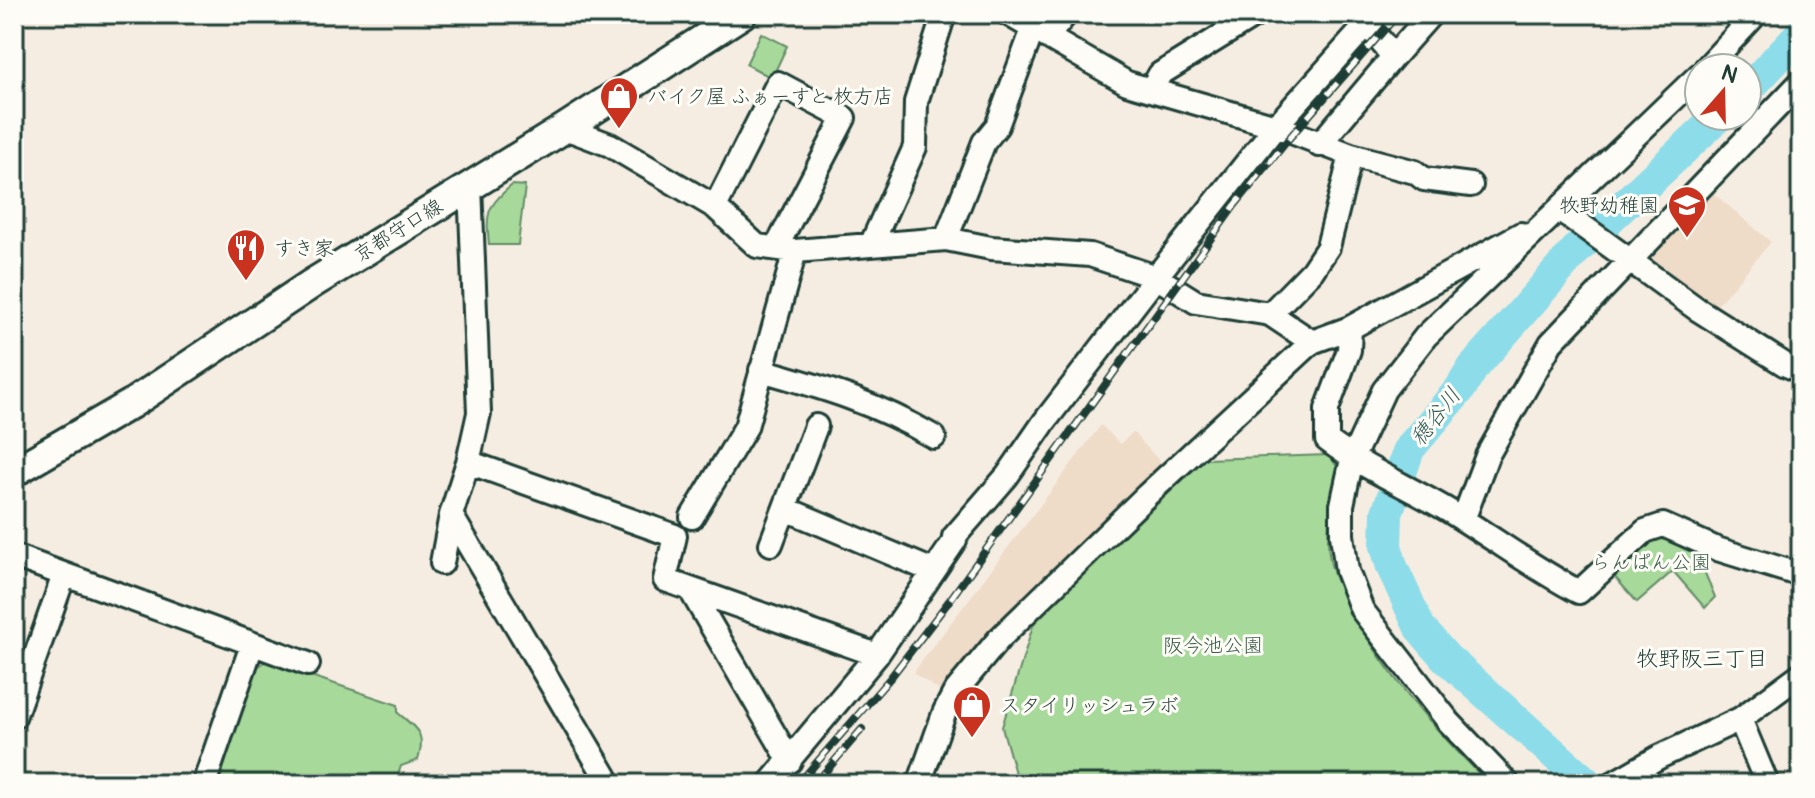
<svg xmlns="http://www.w3.org/2000/svg" width="1815" height="798" viewBox="0 0 1815 798" font-family="Pangolin,'Klee One',sans-serif">
<style>
.built{fill:#eedbc8}
.green{fill:#a7d99a;stroke:#638b67;stroke-width:2}
.lines{fill:none;stroke-linecap:round;stroke-linejoin:round}
.river{stroke:#8cdce9;stroke-width:32}
.minor-casing{stroke:#1f3d34;stroke-width:28}
.major-casing{stroke:#1f3d34;stroke-width:34}
.minor{stroke:#fdfcf7;stroke-width:22}
.major{stroke:#fdfcf7;stroke-width:28}
.rail-casing{stroke:#1f3d34;stroke-width:8}
.rail{stroke:#fdfcf7;stroke-width:5;stroke-dasharray:15;stroke-linecap:butt}
.labels{text-anchor:middle;stroke-width:6;stroke-linejoin:round;paint-order:stroke}
.poi-label{font-size:20px;fill:#1f3d34;stroke:#fdfcf7;text-anchor:start}
.street-label{font-size:20px;fill:#1f3d34;stroke:#fdfcf7}
.park-label{font-size:20px;fill:#3a5c48;stroke:#fdfcf7}
.water-label{font-size:22px;font-style:italic;fill:#355d58;stroke:#fdfcf7}
.neighbourhood-label{font-size:22px;fill:#1f3d34;stroke:#fdfcf7}
</style>
<rect width="100%" height="100%" fill="#f6ede2"/>
<filter id="ink" filterUnits="userSpaceOnUse"><feTurbulence type="fractalNoise" baseFrequency=".0125" numOctaves="2"/><feDisplacementMap in="SourceGraphic" scale="16" xChannelSelector="R" yChannelSelector="G"/><feConvolveMatrix kernelMatrix="1 2 1 2 8 2 1 2 1" color-interpolation-filters="sRGB"/></filter>
<g filter="url(#ink)">
<path class="built" d="M 1704,185 L 1771,242 L 1713,310 L 1646,253 Z
M 1101,425 L 1120,444 L 1133,432 L 1162,464 L 962,664 L 945,694 L 913,673 Z"/>
<path class="green" d="M 761,33 L 787,46 L 772,78 L 746,64 Z
M 512,185 L 525,186 L 518,245 L 489,245 C 486,213 486,207 512,185 Z
M 1329,455 L 1338,468 C 1333,498 1324,530 1330,560 C 1334,581 1347,603 1358,622 C 1393,683 1439,735 1490,784 L 1018,784 L 1002,727 L 1035,619 L 1205,459 Z
M 1661,533 L 1692,542 L 1715,597 L 1705,608 L 1673,571 L 1637,602 L 1612,574 L 1639,545 Z
M 266,661 L 398,705 L 398,713 C 418,730 426,733 418,760 L 401,766 L 395,784 L 222,784 L 220,779 L 255,669 Z"/>
<g class="lines">
<path class="river" d="M 1747,90 L 1801,33
M 1588,784 L 1446,658 L 1420,628 L 1392,567 L 1386,546 L 1387,513 L 1409,449 L 1460,389 L 1473,368 L 1578,248 L 1719,116"/>
<g class="minor-casing">
<path id="minor" d="M 1008,14 L 1127,83 L 1276,126 L 1351,155 L 1415,172 L 1424,179 L 1471,185
M 1047,37 L 1066,14
M 1393,57 L 1431,14
M 1706,68 L 1756,14
M 1151,90 L 1160,74 L 1257,14
M 565,128 L 610,145 L 715,207 L 757,246 L 795,251 L 946,239 L 991,248 L 1090,255 L 1156,277 L 1196,302 L 1270,314
M 1319,145 L 1393,57 L 1360,14
M 715,207 L 778,83 L 844,118 L 776,248
M 1559,209 L 1697,309 L 1784,364 L 1801,371
M 946,239 L 984,142 L 997,126 L 1033,29
M 871,245 L 915,147 L 916,102 L 944,14
M 1350,328 L 1349,350 L 1327,409 L 1327,440 C 1366,470 1412,488 1454,514 C 1496,540 1535,569 1579,592 L 1645,531 L 1663,525 L 1717,549 L 1801,575
M 1312,342 L 1270,314 L 1312,271 L 1328,247 L 1351,155
M 761,370 C 825,388 876,403 934,437
M 468,462 L 675,536 L 665,580 L 877,655
M 786,509 L 933,571
M 451,515 L 610,784
M 692,517 L 746,427 L 795,251
M 1463,520 L 1487,456 L 1551,343 L 1801,82
M 771,544 L 816,426
M 14,556 L 308,664
M 442,563 L 451,515 L 468,462 L 479,413 L 470,185
M 690,589 L 790,761
M 14,717 L 64,575
M 1740,719 L 1767,784
M 204,784 L 252,645
M 769,784 L 877,655 L 955,540 L 954,537 L 1007,476 L 1045,421 L 1156,277 L 1276,126 L 1376,14
M 919,784 L 945,711 L 955,692 L 999,639 L 1147,495 L 1312,342 L 1350,328 L 1521,234
M 1508,784 L 1449,722 L 1362,610 L 1347,571 L 1342,535 L 1342,505 L 1352,459 L 1384,390 L 1426,336 L 1699,75
M 1612,784 L 1659,757 L 1740,719 L 1801,674"/>
</g>
<g class="major-casing">
<path id="major" d="M 14,472 L 131,404 L 313,283 L 565,128 L 742,14"/>
</g>
<use href="#minor" class="minor"/>
<use href="#major" class="major"/>
<g class="rail-casing">
<path id="rail" d="M 798,784 L 891,677 L 949,601 L 1235,205 L 1291,136 L 1398,14
M 815,784 L 862,729"/>
</g>
<use href="#rail" class="rail"/>
</g>
</g>
<defs>
<g id="shop-pin" transform="scale(2)"><path d="M0 17L-7.5 6A9.5 9.5 0 1 1 7.5 6Z" fill="#c8321e" stroke="#fdfcf7"/><path d="M-5-2.5h2.3a2.7 3.5 0 0 1 5.4 0H5L5.5 6h-11ZM-1.5-2.5h3a1.5 2.3 0 0 0-3 0Z" fill="#fff"/></g>
<g id="school-pin" transform="scale(2)"><path d="M0 17L-7.5 6A9.5 9.5 0 1 1 7.5 6Z" fill="#c8321e" stroke="#fdfcf7"/><path d="M0-5L7-2L0 1L-7-2ZM-4 1L0 2.5L4 1V4Q0 6-4 4Z" fill="#fff"/></g>
<g id="restaurant-pin" transform="scale(2)"><path d="M0 17L-7.5 6A9.5 9.5 0 1 1 7.5 6Z" fill="#c8321e" stroke="#fdfcf7"/><path d="M-5-6h1v4h1v-4h1v4h1v-4h1v5L-1.5 .5V6h-2V.5L-5-1ZM5-6V6H3V1.5H1.5Q1.5-4 5-6Z" fill="#fff"/></g>
</defs>
<g fill-rule="evenodd">
<use href="#shop-pin" x="619" y="96"/>
<use href="#school-pin" x="1687" y="205"/>
<use href="#restaurant-pin" x="246" y="248"/>
<use href="#shop-pin" x="972" y="705"/>
</g>
<g class="labels">
<g class="poi-label">
<text x="647" y="103">バイク屋 ふぁーすと 枚方店</text>
<text x="1659" y="212" text-anchor="end">牧野幼稚園</text>
<text x="274" y="255">すき家</text>
<text x="1000" y="712">スタイリッシュラボ</text>
</g>
<g class="street-label">
<text transform="translate(398 230) rotate(-32)" y="7">京都守口線</text>
</g>
<g class="park-label">
<text x="1651" y="569">らんぱん公園</text>
<text x="1213" y="652">阪今池公園</text>
</g>
<g class="water-label">
<text transform="translate(1435 416) rotate(-52)" y="8">穂谷川</text>
</g>
<g class="neighbourhood-label">
<text x="1702" y="666">牧野阪三丁目</text>
</g>
</g>
<rect width="1815" height="798" fill="none" stroke="#fdfcf7" stroke-width="48"/>
<rect x="24" y="24" width="1767" height="750" fill="none" stroke="#1f3d34" stroke-width="3" filter="url(#ink)"/>
<g transform="translate(1723 92) rotate(20)"><circle r="38" fill="#fdfcf7" stroke="#a4b0a9" stroke-width="2"/>
<path d="M0-6L14 30L0 20L-14 30Z" fill="#c8321e"/>
<text y="-12" font-size="22" font-weight="bold" text-anchor="middle" fill="#1f3d34">N</text>
</g>
</svg>
